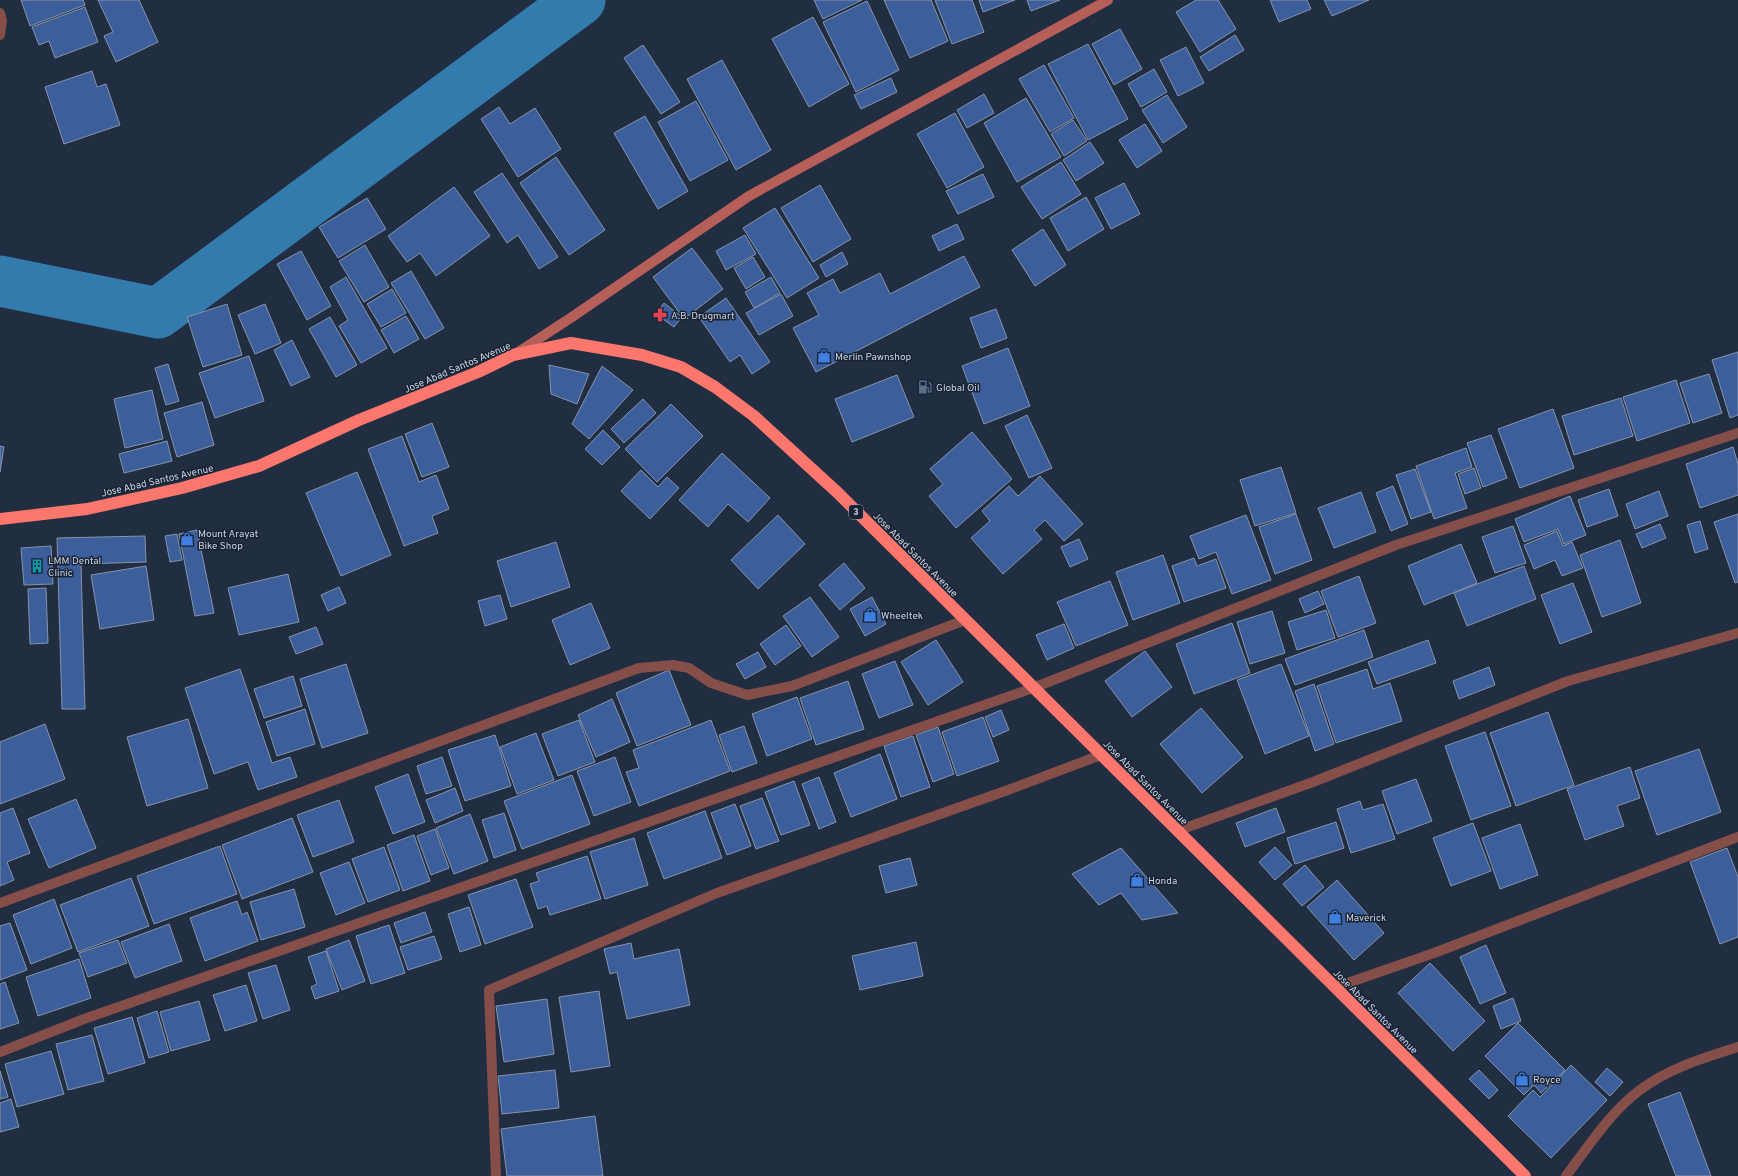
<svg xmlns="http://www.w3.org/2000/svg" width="1738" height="1176" viewBox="0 0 1738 1176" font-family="Overpass,sans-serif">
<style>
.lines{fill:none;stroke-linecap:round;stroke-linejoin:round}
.river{stroke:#327bac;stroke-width:51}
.building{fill:#3c5f9b;stroke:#8694ab}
.street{stroke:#854e49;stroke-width:10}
.secondary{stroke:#b55f58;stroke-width:10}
.highway{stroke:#fb766d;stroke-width:12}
.labels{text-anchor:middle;stroke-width:3;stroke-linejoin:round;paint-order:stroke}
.shield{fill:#182335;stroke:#959eac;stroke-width:1}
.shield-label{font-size:9px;font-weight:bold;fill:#cbd3df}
.poi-label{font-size:10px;fill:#cbd3df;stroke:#182335;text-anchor:start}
.street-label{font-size:10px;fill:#cbd3df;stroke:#182335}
</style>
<rect width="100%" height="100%" fill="#212d40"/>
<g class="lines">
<path class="river" d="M 0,281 L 158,313 L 580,0"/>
</g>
<path class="building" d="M 21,0 L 83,0 L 85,5 L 30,26 Z
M 98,0 L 139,0 L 158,42 L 116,62 L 104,36 L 113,32 Z
M 814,0 L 862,0 L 823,19 Z
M 884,0 L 931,0 L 948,41 L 910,58 Z
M 935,0 L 972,0 L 984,32 L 952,44 Z
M 979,0 L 1015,0 L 983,12 Z
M 1027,0 L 1060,0 L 1031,11 Z
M 1196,0 L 1218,0 L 1236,29 L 1200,52 L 1176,12 Z
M 1270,0 L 1307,0 L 1311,9 L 1279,22 Z
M 1324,0 L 1369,0 L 1332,16 Z
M 867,1 L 899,70 L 856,92 L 823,22 Z
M 85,7 L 98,42 L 55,58 L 49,41 L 39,45 L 32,27 Z
M 813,17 L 849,84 L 809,107 L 772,39 Z
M 1120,29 L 1142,69 L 1114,85 L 1092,44 Z
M 1235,35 L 1244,50 L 1209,71 L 1200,57 Z
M 1088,44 L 1128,119 L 1088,140 L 1048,64 Z
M 643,45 L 680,102 L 661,114 L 624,58 Z
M 1186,47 L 1204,83 L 1178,96 L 1160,60 Z
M 722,60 L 771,150 L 736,170 L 687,79 Z
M 1044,65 L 1074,118 L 1050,132 L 1019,79 Z
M 1154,69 L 1167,92 L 1141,107 L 1128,84 Z
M 92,71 L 97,87 L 106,84 L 120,125 L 64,144 L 45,87 Z
M 891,78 L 897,92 L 861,109 L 854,95 Z
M 984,94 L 994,113 L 967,128 L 957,110 Z
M 1167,95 L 1187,127 L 1163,143 L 1142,110 Z
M 1026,98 L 1061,157 L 1017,182 L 984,123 Z
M 696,101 L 728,160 L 690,181 L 658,122 Z
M 499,107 L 510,124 L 535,108 L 561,149 L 518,177 L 481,119 Z
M 955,113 L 984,167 L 947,188 L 917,134 Z
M 645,116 L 688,191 L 658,209 L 614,133 Z
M 1073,120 L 1087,141 L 1064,156 L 1051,134 Z
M 1145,124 L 1162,151 L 1137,168 L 1119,140 Z
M 1090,142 L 1104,163 L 1076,181 L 1063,160 Z
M 556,157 L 605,230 L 569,255 L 520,183 Z
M 1061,162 L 1081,194 L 1042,219 L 1021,187 Z
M 502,173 L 558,257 L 539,269 L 518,235 L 507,243 L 474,192 Z
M 983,174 L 994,197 L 958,214 L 946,191 Z
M 1124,183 L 1140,214 L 1111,229 L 1095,198 Z
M 820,185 L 851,239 L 813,262 L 781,208 Z
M 454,187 L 490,236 L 436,276 L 420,253 L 407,262 L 388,236 Z
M 1086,197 L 1104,229 L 1068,251 L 1050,218 Z
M 367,198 L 386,229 L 338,258 L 319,227 Z
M 775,208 L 819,278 L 787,298 L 743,228 Z
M 957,224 L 964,239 L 939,251 L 932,236 Z
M 1043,229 L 1066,265 L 1035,286 L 1012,250 Z
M 745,235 L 756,254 L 726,270 L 716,251 Z
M 365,245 L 389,287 L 364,302 L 339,261 Z
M 692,248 L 723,289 L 684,319 L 653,277 Z
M 301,251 L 331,306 L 307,320 L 277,264 Z
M 842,252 L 848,264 L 826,277 L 820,265 Z
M 964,256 L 980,287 L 816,372 L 793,328 L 819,315 L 807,293 L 833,279 L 840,293 L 880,273 L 890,294 Z
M 753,257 L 765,277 L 746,289 L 734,268 Z
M 411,271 L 444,328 L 425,339 L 391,283 Z
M 346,277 L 387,348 L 361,363 L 339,326 L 348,320 L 330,287 Z
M 771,277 L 780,293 L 754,308 L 745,292 Z
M 392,289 L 406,313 L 381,327 L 367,304 Z
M 781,294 L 793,316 L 759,335 L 746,313 Z
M 726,298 L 770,362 L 752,374 L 740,355 L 730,362 L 699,317 Z
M 664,303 L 682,317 L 674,327 L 656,314 Z
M 227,304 L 242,355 L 203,367 L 187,317 Z
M 265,304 L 281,343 L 255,354 L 238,315 Z
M 996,309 L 1007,338 L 981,348 L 970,318 Z
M 406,316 L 419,339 L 394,353 L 381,330 Z
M 330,317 L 357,365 L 336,377 L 309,329 Z
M 292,340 L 310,377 L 291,386 L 274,350 Z
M 1008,348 L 1030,406 L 984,424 L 962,366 Z
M 1738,352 L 1738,415 L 1730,418 L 1712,360 Z
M 249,356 L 264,401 L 215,418 L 199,373 Z
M 168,364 L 179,401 L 166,405 L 155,368 Z
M 549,365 L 589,374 L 577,404 L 551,394 Z
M 602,366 L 633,390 L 589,439 L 572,424 Z
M 1709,374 L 1722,413 L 1693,423 L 1680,383 Z
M 897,375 L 914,417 L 852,442 L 835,399 Z
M 1676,380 L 1690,423 L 1637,441 L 1623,397 Z
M 152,390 L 163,439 L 125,448 L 114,399 Z
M 1621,398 L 1633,436 L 1574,455 L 1562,416 Z
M 643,399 L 656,413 L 624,443 L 611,429 Z
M 202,402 L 214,445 L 177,457 L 164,413 Z
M 671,404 L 703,436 L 657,482 L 625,449 Z
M 1553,409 L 1574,468 L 1520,488 L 1498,429 Z
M 1027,415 L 1052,468 L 1029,478 L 1005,426 Z
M 432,423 L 449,467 L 422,477 L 405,434 Z
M 603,430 L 620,447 L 602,465 L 585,449 Z
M 972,432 L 1012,479 L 956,528 L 929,496 L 943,484 L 930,469 Z
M 1491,435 L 1507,478 L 1483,487 L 1467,443 Z
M 402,436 L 419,482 L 436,475 L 449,509 L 432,516 L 438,533 L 404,546 L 368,449 Z
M 167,441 L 172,461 L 124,473 L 119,454 Z
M 0,446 L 4,447 L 0,472 Z
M 1733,447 L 1738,464 L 1738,495 L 1700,508 L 1686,464 Z
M 1466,448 L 1472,467 L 1455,473 L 1467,508 L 1434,519 L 1416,466 Z
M 722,453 L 770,498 L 748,522 L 728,504 L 708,527 L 679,500 Z
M 1281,467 L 1296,513 L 1255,526 L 1240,480 Z
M 1474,468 L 1481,488 L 1465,494 L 1458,474 Z
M 1415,469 L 1431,512 L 1411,519 L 1396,475 Z
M 641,470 L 658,487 L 667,477 L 679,488 L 650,519 L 621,491 Z
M 357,472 L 391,555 L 341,576 L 306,493 Z
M 1040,476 L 1083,524 L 1064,541 L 1045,520 L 1034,530 L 1042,539 L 1003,574 L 971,538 L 990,521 L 982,511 L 1009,486 L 1018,496 Z
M 1393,486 L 1408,524 L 1391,531 L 1376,493 Z
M 1609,489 L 1618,516 L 1587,527 L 1578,500 Z
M 1659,491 L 1668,516 L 1635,529 L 1626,504 Z
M 1361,492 L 1376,532 L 1334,548 L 1318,508 Z
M 1570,496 L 1586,535 L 1564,544 L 1558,529 L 1524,542 L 1515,519 Z
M 1296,514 L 1312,560 L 1275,574 L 1259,527 Z
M 1738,514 L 1738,582 L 1735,583 L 1714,522 Z
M 778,515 L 805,544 L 758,589 L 731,560 Z
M 1246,515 L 1271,580 L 1232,594 L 1216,552 L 1199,559 L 1190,536 Z
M 1700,521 L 1708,549 L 1695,553 L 1687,525 Z
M 1660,524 L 1666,538 L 1642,548 L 1636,534 Z
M 1513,526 L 1526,563 L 1495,573 L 1482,537 Z
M 197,530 L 214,613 L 195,616 L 179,534 Z
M 1557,531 L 1563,546 L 1572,542 L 1583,568 L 1562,576 L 1555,560 L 1534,569 L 1524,545 Z
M 177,534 L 182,560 L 170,562 L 165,536 Z
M 145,536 L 146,562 L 81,564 L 85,709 L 62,709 L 57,538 Z
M 1079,539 L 1088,559 L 1070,567 L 1061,547 Z
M 1620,540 L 1641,603 L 1602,617 L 1580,555 Z
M 556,542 L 570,587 L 511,607 L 497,561 Z
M 1461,544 L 1477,583 L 1424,605 L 1408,566 Z
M 51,546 L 53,584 L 24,585 L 21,548 Z
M 1163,555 L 1180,603 L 1133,620 L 1116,572 Z
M 1194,558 L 1197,566 L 1216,559 L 1226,588 L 1184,602 L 1172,566 Z
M 844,563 L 865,588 L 840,610 L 819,585 Z
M 146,566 L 154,620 L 100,629 L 91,575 Z
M 1524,566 L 1536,599 L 1467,626 L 1454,593 Z
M 288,574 L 299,622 L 239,635 L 228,588 Z
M 1359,576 L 1376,623 L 1338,637 L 1321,591 Z
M 1110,581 L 1128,625 L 1076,646 L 1057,602 Z
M 1573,583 L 1592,632 L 1560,644 L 1541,595 Z
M 339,587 L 346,603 L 328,611 L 321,595 Z
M 46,588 L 48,643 L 30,644 L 28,589 Z
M 1318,591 L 1324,604 L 1305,613 L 1299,599 Z
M 500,595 L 507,619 L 485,626 L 478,601 Z
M 810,597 L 839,637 L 812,657 L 783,616 Z
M 872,597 L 886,624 L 865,636 L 850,609 Z
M 591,603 L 610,648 L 570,665 L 552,620 Z
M 1326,610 L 1335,638 L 1297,650 L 1288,622 Z
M 1272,611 L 1285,653 L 1250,664 L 1237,622 Z
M 1232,623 L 1250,673 L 1194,694 L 1176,644 Z
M 1064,624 L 1074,648 L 1047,660 L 1036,635 Z
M 786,625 L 801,646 L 775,665 L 760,644 Z
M 316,627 L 323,644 L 296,654 L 289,637 Z
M 1364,630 L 1373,657 L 1295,685 L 1285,659 Z
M 936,640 L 963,682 L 928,705 L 901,662 Z
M 1428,640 L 1436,663 L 1377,684 L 1368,662 Z
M 1145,651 L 1172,687 L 1132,717 L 1105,681 Z
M 758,652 L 766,667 L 745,679 L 736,664 Z
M 895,661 L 913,705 L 879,718 L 862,674 Z
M 346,664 L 368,733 L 322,748 L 300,679 Z
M 1281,664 L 1309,736 L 1265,754 L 1237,680 Z
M 1489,667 L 1495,685 L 1459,699 L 1453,681 Z
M 240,669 L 272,763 L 290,757 L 297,777 L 258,790 L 248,762 L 214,774 L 185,688 Z
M 1367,669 L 1373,689 L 1390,683 L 1402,721 L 1336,743 L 1317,686 Z
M 669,670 L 691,725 L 637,746 L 616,693 Z
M 293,676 L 302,706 L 264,718 L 254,689 Z
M 848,681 L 864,729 L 816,745 L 800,698 Z
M 1314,684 L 1334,744 L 1315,751 L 1295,691 Z
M 797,697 L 812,739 L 767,756 L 752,714 Z
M 612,699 L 630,742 L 596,757 L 578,715 Z
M 1201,708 L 1243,757 L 1202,793 L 1160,744 Z
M 305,709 L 315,744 L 277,756 L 266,722 Z
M 1001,710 L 1009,730 L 993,737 L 985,717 Z
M 1548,712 L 1574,785 L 1516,806 L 1490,733 Z
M 983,717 L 999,761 L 957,776 L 942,732 Z
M 188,719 L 208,788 L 147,806 L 127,737 Z
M 579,720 L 595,762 L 558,776 L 542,734 Z
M 711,720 L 730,771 L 639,806 L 626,772 L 639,768 L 633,750 Z
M 45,724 L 65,779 L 0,804 L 0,742 Z
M 744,726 L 757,763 L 732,772 L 719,735 Z
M 938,727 L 954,774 L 933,782 L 916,735 Z
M 1485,732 L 1511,806 L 1471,820 L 1445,746 Z
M 536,733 L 554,780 L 517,794 L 500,747 Z
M 495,735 L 511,786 L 465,801 L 448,750 Z
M 913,736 L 930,787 L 901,797 L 884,746 Z
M 1699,749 L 1721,812 L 1657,835 L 1635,771 Z
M 880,754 L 897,799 L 851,817 L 834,773 Z
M 442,757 L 452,786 L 426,794 L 417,766 Z
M 615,757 L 631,802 L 594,816 L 577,771 Z
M 1630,767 L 1640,798 L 1617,806 L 1624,826 L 1585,840 L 1567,789 Z
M 408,774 L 425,822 L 393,834 L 375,787 Z
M 572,775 L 590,824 L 522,849 L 504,801 Z
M 819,777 L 836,822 L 819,829 L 802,784 Z
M 1416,779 L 1432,821 L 1397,834 L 1382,791 Z
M 794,781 L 810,825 L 781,835 L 765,792 Z
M 455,788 L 463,811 L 435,823 L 426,800 Z
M 762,798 L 779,841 L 756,849 L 740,806 Z
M 76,799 L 96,848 L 49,868 L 28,819 Z
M 339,800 L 354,842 L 313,857 L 297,815 Z
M 1360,801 L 1363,810 L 1383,804 L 1395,839 L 1351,853 L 1337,809 Z
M 735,804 L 751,846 L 727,855 L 711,813 Z
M 13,808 L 30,853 L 7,862 L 14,880 L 0,886 L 0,813 Z
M 1276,808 L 1285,832 L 1245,847 L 1236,823 Z
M 705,811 L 722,858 L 664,879 L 647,833 Z
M 504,813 L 516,850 L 494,858 L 482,820 Z
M 470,814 L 488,861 L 454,874 L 436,828 Z
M 292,818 L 313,872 L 242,899 L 222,845 Z
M 1336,822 L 1344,848 L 1295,864 L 1287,838 Z
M 1473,823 L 1491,871 L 1451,886 L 1433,838 Z
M 1520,824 L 1538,875 L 1500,889 L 1482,838 Z
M 435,829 L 449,868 L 431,875 L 417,836 Z
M 414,835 L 430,881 L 403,891 L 387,845 Z
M 634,838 L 648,885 L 605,899 L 590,852 Z
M 220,846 L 237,894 L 154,924 L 137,876 Z
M 384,847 L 400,890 L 368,902 L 352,859 Z
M 1275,847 L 1292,865 L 1275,880 L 1259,862 Z
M 1121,848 L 1178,913 L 1142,920 L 1121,893 L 1099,905 L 1072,874 Z
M 1727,848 L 1738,877 L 1738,937 L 1720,944 L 1690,862 Z
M 587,856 L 601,899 L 550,915 L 547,906 L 538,909 L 530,884 L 539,881 L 536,873 Z
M 910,858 L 917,885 L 886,893 L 879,866 Z
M 349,862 L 365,903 L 336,915 L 320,873 Z
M 1305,865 L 1324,887 L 1302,906 L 1283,884 Z
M 131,878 L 149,926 L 78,952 L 60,905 Z
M 516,879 L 533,927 L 485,944 L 468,895 Z
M 1337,880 L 1384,933 L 1354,960 L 1307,907 Z
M 294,889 L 305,927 L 261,940 L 250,902 Z
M 54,899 L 72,948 L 31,964 L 13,915 Z
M 237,901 L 242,915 L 247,912 L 258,941 L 205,961 L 190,918 Z
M 469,907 L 481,945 L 460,952 L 448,914 Z
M 425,912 L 432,932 L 401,943 L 394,923 Z
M 10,923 L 27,970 L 0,980 L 0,926 Z
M 169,924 L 182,961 L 135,978 L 121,942 Z
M 389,925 L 405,973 L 371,984 L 356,936 Z
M 434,936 L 442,959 L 408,970 L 400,947 Z
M 118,940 L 127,963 L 88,977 L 79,953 Z
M 349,940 L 365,981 L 342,990 L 326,949 Z
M 916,942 L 923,976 L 860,990 L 852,956 Z
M 631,943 L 634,959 L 679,949 L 690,1005 L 627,1019 L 617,972 L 610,974 L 604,949 Z
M 1486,945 L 1506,993 L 1480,1004 L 1460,957 Z
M 326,951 L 339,991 L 315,999 L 311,987 L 317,984 L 308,957 Z
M 79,959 L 91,998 L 38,1016 L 26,977 Z
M 1430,963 L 1485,1021 L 1453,1051 L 1398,993 Z
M 276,965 L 290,1010 L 263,1019 L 248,973 Z
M 5,982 L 19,1023 L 0,1029 L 0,984 Z
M 246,985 L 257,1021 L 225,1031 L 213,995 Z
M 599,991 L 610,1066 L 571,1072 L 559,997 Z
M 1513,998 L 1521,1021 L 1501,1029 L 1493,1006 Z
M 547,999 L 554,1054 L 504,1062 L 496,1006 Z
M 199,1001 L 210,1040 L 171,1051 L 160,1012 Z
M 157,1011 L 169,1052 L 149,1058 L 137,1018 Z
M 132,1017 L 145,1063 L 108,1074 L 94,1028 Z
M 1518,1023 L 1565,1070 L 1541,1093 L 1534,1085 L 1524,1095 L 1485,1056 Z
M 92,1035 L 104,1081 L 68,1090 L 56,1044 Z
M 51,1051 L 64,1094 L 17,1107 L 5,1064 Z
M 1571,1065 L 1607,1100 L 1551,1158 L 1508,1116 L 1533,1090 L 1540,1097 Z
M 1607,1068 L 1623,1082 L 1610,1096 L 1595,1082 Z
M 555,1070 L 559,1108 L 502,1114 L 498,1076 Z
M 1479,1070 L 1498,1090 L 1489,1099 L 1469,1079 Z
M 0,1071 L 8,1097 L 0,1099 Z
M 1680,1092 L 1711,1176 L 1676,1176 L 1648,1104 Z
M 11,1099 L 19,1127 L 0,1132 L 0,1103 Z
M 595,1116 L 603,1176 L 507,1176 L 501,1129 Z"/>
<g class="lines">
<path class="street" d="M 0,13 L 2,20 L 0,35
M 1177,831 L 1313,782 L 1568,681 L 1738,633
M 0,903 L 639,668 L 673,665 L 689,668 L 711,683 L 747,695 L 792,686 L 965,620
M 1336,987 L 1434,953 L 1738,837
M 0,1052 L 84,1019 L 1033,688 L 1396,545 L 1738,433
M 496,1176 L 489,990 L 717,893 L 1008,790 L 1101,755
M 1566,1176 C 1588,1147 1610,1112 1640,1090 C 1669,1068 1704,1058 1738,1047"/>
<path class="secondary" d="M 517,353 L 572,317 L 749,196 L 1108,0"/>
<path class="highway" d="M 0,519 L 87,509 L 182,488 L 259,466 L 359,420 L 478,372 L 513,355 L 571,343 L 642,355 L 681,367 L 715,387 L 754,416 L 838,493 L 1525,1176"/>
</g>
<defs>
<g id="pharmacy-bare" transform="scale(1.08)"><path d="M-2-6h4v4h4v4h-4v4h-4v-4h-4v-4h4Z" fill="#e0444e" stroke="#182335" stroke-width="2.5" paint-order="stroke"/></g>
<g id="shop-bare" transform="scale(1.08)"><path d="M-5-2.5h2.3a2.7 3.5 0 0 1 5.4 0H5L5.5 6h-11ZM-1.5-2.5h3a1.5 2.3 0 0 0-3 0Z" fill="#3f7fe0" stroke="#182335" stroke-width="2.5" paint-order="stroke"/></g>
<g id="fuel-bare" transform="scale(1.08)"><path d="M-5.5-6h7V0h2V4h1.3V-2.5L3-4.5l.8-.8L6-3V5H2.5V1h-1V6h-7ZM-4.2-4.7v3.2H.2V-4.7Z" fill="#5c6f8a" stroke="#182335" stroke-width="2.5" paint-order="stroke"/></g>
<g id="building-bare" transform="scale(1.08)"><path d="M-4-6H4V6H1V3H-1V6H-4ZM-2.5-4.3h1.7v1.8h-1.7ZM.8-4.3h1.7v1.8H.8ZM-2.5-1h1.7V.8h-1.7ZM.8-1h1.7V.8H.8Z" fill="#0f9aa8" stroke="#182335" stroke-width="2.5" paint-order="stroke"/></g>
</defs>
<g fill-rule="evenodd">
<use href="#pharmacy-bare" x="660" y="315"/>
<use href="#shop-bare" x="824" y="356"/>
<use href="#fuel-bare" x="925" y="387"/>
<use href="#shop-bare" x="187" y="539"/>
<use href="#building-bare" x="37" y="566"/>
<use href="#shop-bare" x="870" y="615"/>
<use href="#shop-bare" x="1137" y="880"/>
<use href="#shop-bare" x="1335" y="917"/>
<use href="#shop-bare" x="1522" y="1079"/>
</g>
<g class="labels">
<rect class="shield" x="849" y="505" width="14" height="14" rx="3"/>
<g class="shield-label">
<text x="856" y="515">3</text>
</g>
<g class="poi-label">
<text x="671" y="319">A.B. Drugmart</text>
<text x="835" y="360">Merlin Pawnshop</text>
<text x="936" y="391">Global Oil</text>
<text x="198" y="537">Mount Arayat<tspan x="198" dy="12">Bike Shop</tspan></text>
<text x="48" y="564">LMM Dental<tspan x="48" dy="12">Clinic</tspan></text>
<text x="881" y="619">Wheeltek</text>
<text x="1148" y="884">Honda</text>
<text x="1346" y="921">Maverick</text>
<text x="1533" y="1083">Royce</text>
</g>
<g class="street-label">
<text transform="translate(457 367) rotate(-23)" y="4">Jose Abad Santos Avenue</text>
<text transform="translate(157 480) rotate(-13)" y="4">Jose Abad Santos Avenue</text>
<text transform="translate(916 554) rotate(45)" y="4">Jose Abad Santos Avenue</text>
<text transform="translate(1146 782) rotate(45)" y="4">Jose Abad Santos Avenue</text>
<text transform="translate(1376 1011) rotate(45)" y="4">Jose Abad Santos Avenue</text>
</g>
</g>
</svg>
